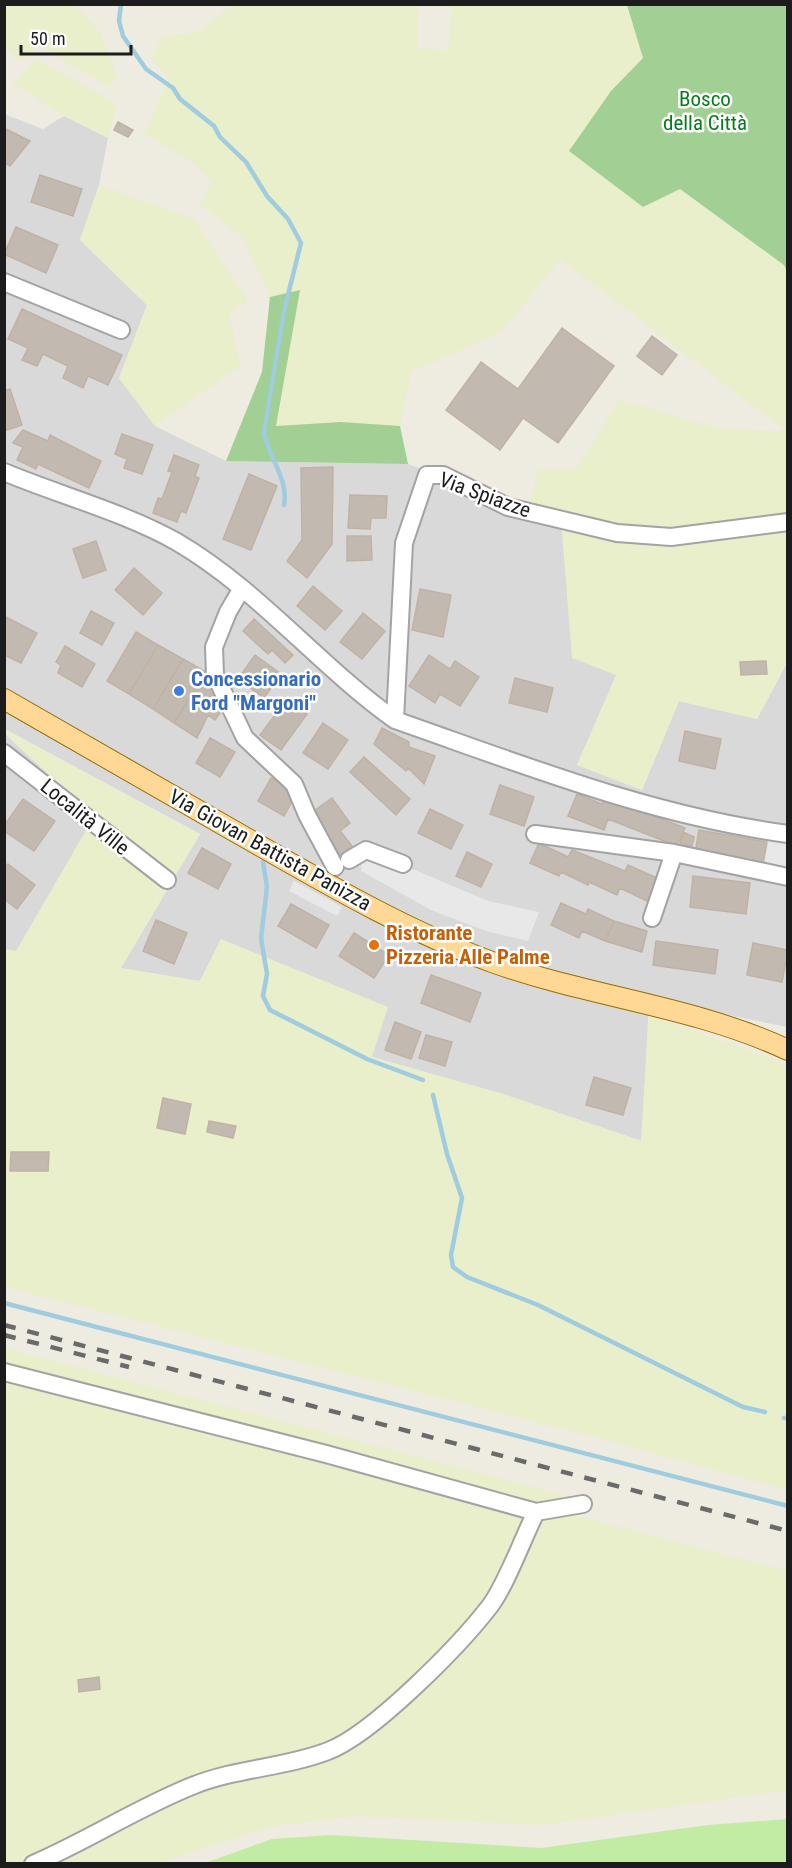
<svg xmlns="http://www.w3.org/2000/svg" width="792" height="1868" viewBox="0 0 792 1868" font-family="'Roboto Condensed',sans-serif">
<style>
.residential{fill:#dad9d9}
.farmland{fill:#e9eecb}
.grass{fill:#c2eba4}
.forest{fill:#a2cf94}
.parking{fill:#e8e8e8}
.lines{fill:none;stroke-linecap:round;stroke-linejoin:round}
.stream{stroke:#9fccde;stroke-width:4.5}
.building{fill:#c2bab1;stroke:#c0b2a3;stroke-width:1.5}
.minor-casing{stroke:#a3a3a3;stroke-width:20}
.major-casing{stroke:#946d00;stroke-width:22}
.minor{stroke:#fff;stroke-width:16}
.major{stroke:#ffd895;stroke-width:20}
.rail{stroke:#6a6a6a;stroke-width:4.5;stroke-dasharray:12 12;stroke-linecap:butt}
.shop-dot{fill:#3f7fe0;stroke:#fff;stroke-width:2}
.food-dot{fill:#e8710a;stroke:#fff;stroke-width:2}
.labels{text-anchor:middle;stroke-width:5;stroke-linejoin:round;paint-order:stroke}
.park-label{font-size:21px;fill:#077d19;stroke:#fff}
.street-label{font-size:21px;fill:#1c1c1c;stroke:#fff}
.shop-label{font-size:21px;font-weight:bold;fill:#366cbe;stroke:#fff;text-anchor:start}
.food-label{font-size:21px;font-weight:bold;fill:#c56008;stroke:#fff;text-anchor:start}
</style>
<rect width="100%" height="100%" fill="#eeebe1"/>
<path class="residential" d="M 4,114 L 43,129 L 64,116 L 108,138 L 99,185 L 80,240 L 147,305 L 119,378 L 155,426 L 226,461 L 408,464 L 561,520 L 617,675 L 577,765 L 642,790 L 679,701 L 757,719 L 787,663 L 787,1027 L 649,999 L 642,1141 L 503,1094 L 372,1057 L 221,940 L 200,981 L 121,968 L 200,834 L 5,729 Z
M 4,733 L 94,817 L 16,952 L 5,949 Z"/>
<path class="farmland" d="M 5,4 L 70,5 L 79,9 L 101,34 L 117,76 L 109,87 L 36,45 L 32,55 L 18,60 L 7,50 L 5,42 Z
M 243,4 L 409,5 L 418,9 L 417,48 L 448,51 L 452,5 L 627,5 L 643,58 L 611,91 L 679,189 L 784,265 L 787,272 L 787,659 L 757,719 L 679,701 L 642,790 L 577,765 L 616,675 L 572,658 L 561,520 L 528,509 L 538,470 L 577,468 L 619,400 L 721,429 L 786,431 L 560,259 L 502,332 L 411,372 L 400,426 L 341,422 L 276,426 L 300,290 L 270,297 L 242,237 L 199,204 L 212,182 L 191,161 L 144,134 L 169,78 L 151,58 L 163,36 L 195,33 L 229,8 Z
M 36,59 L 117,104 L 108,138 L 64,116 L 12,83 Z
M 99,185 L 194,219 L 248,301 L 229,314 L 240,366 L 155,426 L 119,378 L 147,305 L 80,240 Z
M 4,729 L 200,834 L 121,968 L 200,981 L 221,939 L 388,1007 L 372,1057 L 503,1094 L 641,1141 L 649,1015 L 776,1060 L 787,1067 L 787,1490 L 599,1438 L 5,1287 L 5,949 L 16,951 L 94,817 L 5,733 Z
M 4,1348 L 567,1496 L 575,1515 L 787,1571 L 787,1790 L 541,1825 L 356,1816 L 273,1826 L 159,1863 L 5,1863 Z"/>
<path class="grass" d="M 787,1819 L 787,1863 L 205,1863 L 272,1839 L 331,1835 L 541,1848 L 708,1825 Z"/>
<path class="forest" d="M 627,5 L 787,5 L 787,272 L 784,265 L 680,189 L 643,207 L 569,151 L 611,91 L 643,58 Z
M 300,290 L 276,426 L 341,422 L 400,426 L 408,464 L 226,461 L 262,372 L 270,297 Z"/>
<path class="parking" d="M 767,839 L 787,842 L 787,867 L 764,861 Z
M 362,852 L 382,856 L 488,901 L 539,912 L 528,941 L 486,931 L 431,910 L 361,871 Z
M 294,881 L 342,907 L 337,916 L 289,891 Z"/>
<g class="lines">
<path class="stream" d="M 121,4 L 119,21 L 123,36 L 146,69 L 173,88 L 180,99 L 214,126 L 220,137 L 246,162 L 267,196 L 288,219 L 301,243 L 284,311 L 264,432 C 268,456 289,480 284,505
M 263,862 L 267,887 L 261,938 L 267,974 L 263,996 L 270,1010 L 367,1059 L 423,1080
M 433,1095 L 447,1154 L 462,1198 L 451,1255 L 453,1267 L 467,1277 L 538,1305 L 743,1407 L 765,1412
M 4,1303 L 788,1506
M 784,1418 L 788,1418"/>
</g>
<path class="building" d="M 118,122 L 133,130 L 128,137 L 114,130 Z
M 4,128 L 30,141 L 10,166 L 4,162 Z
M 40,175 L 82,189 L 73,216 L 31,202 Z
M 16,227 L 58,245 L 46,273 L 4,254 Z
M 22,309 L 122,355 L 108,385 L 88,376 L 83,388 L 63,378 L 68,366 L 43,354 L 37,366 L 22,360 L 28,348 L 8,339 Z
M 562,328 L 614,366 L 558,443 L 523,418 L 500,450 L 446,410 L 481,362 L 518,389 Z
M 652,336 L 677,355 L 662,375 L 637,356 Z
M 10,389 L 22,425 L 4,431 L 4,391 Z
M 23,430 L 48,441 L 50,435 L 101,461 L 89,488 L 38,464 L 36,469 L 17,460 L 23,447 L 13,443 Z
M 122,434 L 153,445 L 142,474 L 124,468 L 127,459 L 115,454 Z
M 174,455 L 199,465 L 195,476 L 199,478 L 186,513 L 181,511 L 177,522 L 153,513 L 158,498 L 162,499 L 172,472 L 168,471 Z
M 333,467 L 332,544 L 307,578 L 287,561 L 302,540 L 301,468 Z
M 249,474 L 277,486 L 251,550 L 223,539 Z
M 350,495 L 387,496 L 386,518 L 371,518 L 370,529 L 348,528 Z
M 347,536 L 371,536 L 372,560 L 347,561 Z
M 96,541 L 106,570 L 83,578 L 73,549 Z
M 134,568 L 162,593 L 143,615 L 115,590 Z
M 313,586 L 342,611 L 325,630 L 297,606 Z
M 420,589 L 451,595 L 443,637 L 412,630 Z
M 91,611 L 114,623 L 102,645 L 80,633 Z
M 363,613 L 385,631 L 362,659 L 340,642 Z
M 4,616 L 37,633 L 21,663 L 4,655 Z
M 254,619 L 293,655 L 285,663 L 272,650 L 268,654 L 243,631 Z
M 136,632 L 158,645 L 129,694 L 107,681 Z
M 158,645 L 183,659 L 153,709 L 129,694 Z
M 65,646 L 95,664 L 82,687 L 58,673 L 61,665 L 56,662 Z
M 255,655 L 281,674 L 264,698 L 238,679 Z
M 429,655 L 450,669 L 455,661 L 479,677 L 460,706 L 440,694 L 435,703 L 409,686 Z
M 183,659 L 206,672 L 174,723 L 153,709 Z
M 766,661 L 767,674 L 741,675 L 740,662 Z
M 206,672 L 225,706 L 215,720 L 208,715 L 197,738 L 174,723 Z
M 515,678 L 553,688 L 547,712 L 509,703 Z
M 287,699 L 307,714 L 281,750 L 260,735 Z
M 323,723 L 348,740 L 328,769 L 303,753 Z
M 382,728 L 409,742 L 409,747 L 435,756 L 424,784 L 408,768 L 406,771 L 374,744 Z
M 685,731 L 721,739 L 715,769 L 679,761 Z
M 210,738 L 235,752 L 220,777 L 196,763 Z
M 364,757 L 410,799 L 396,815 L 350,772 Z
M 271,778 L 297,792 L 284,816 L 258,801 Z
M 500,785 L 534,797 L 524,826 L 490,814 Z
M 577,794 L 602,804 L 605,797 L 685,828 L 677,846 L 608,819 L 604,830 L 568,816 Z
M 332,798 L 350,823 L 340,831 L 352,846 L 341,855 L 310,814 Z
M 23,799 L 55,821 L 34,851 L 4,831 L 4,826 Z
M 430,809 L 463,825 L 451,849 L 418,833 Z
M 699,830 L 767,842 L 763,864 L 695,853 Z
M 683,832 L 694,837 L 692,846 L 680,845 Z
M 539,843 L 568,857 L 572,850 L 625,871 L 628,865 L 659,879 L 649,902 L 620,888 L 617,895 L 589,882 L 588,885 L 561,872 L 559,876 L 530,863 Z
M 202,848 L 231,864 L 218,889 L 188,873 Z
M 467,852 L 492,864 L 481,887 L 456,876 Z
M 8,864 L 35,885 L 17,909 L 4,899 L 4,869 Z
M 693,876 L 750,883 L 746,914 L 690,907 Z
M 561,903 L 586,914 L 588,909 L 614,921 L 605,941 L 582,931 L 579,938 L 551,925 Z
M 291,904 L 329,925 L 316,948 L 278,926 Z
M 156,920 L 187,933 L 174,964 L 143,951 Z
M 614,921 L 647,931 L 642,952 L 605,941 Z
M 354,933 L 389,955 L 374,978 L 339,956 Z
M 656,941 L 718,950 L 715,974 L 653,965 Z
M 753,943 L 788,950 L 782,982 L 747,975 Z
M 431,975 L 481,993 L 470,1022 L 421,1003 Z
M 395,1022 L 421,1032 L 411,1059 L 385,1050 Z
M 426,1035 L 452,1042 L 445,1066 L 419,1058 Z
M 594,1077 L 631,1088 L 623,1115 L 586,1105 Z
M 163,1098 L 191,1104 L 185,1134 L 157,1128 Z
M 209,1121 L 236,1126 L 233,1138 L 207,1132 Z
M 11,1152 L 49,1152 L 48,1171 L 10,1171 Z
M 99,1677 L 100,1689 L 79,1692 L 78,1680 Z"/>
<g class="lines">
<g class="minor-casing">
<path id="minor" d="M 4,282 L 121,330
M 4,472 C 59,495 126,513 177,542 C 259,590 319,666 395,720 C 524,765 652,816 788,834
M 242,588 L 228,612 L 214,647 L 215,675 L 245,738 L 294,784 L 307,815 L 335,867
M 395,720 L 404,543 L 427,475 L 443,475 L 508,507 L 617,533 L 671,537 L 788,522
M 4,753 L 167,880
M 535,834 L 674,853 L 788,877
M 349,860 L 366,850 L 403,864
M 652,918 L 674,853
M 4,1372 L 326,1454 L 536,1512 L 583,1504
M 33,1864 C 87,1841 137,1808 192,1786 C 236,1768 284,1768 328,1751 C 373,1734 460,1645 490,1606 C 506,1585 523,1538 536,1512"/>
</g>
<g class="major-casing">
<path id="major" d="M 4,699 C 83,745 162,790 241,835 C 322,881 404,930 492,962 C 589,997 694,1006 788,1050"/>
</g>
<use href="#minor" class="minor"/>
<use href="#major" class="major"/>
<path class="rail" d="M 4,1325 L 788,1531
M 4,1335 L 129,1367"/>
</g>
<circle class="shop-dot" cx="179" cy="691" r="6"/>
<circle class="food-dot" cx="374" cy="945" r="6"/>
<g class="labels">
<g class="park-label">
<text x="705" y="106">Bosco<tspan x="705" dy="24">della Città</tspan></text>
</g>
<g class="street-label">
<text transform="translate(485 495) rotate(20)" y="7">Via Spiazze</text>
<text transform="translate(85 817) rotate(39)" y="7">Località Ville</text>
<text transform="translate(270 850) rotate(29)" y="7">Via Giovan Battista Panizza</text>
</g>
<g class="shop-label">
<text x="191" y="686">Concessionario<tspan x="191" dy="24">Ford "Margoni"</tspan></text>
</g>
<g class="food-label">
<text x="386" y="940">Ristorante<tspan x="386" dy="24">Pizzeria Alle Palme</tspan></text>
</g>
</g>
<rect width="792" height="1868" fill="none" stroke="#1c1c1c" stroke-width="12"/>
<path d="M21 45v9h110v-9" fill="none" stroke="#1c1c1c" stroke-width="3"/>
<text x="30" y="45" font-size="18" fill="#1c1c1c" stroke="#ffffff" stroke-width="4.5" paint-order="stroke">50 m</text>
</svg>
